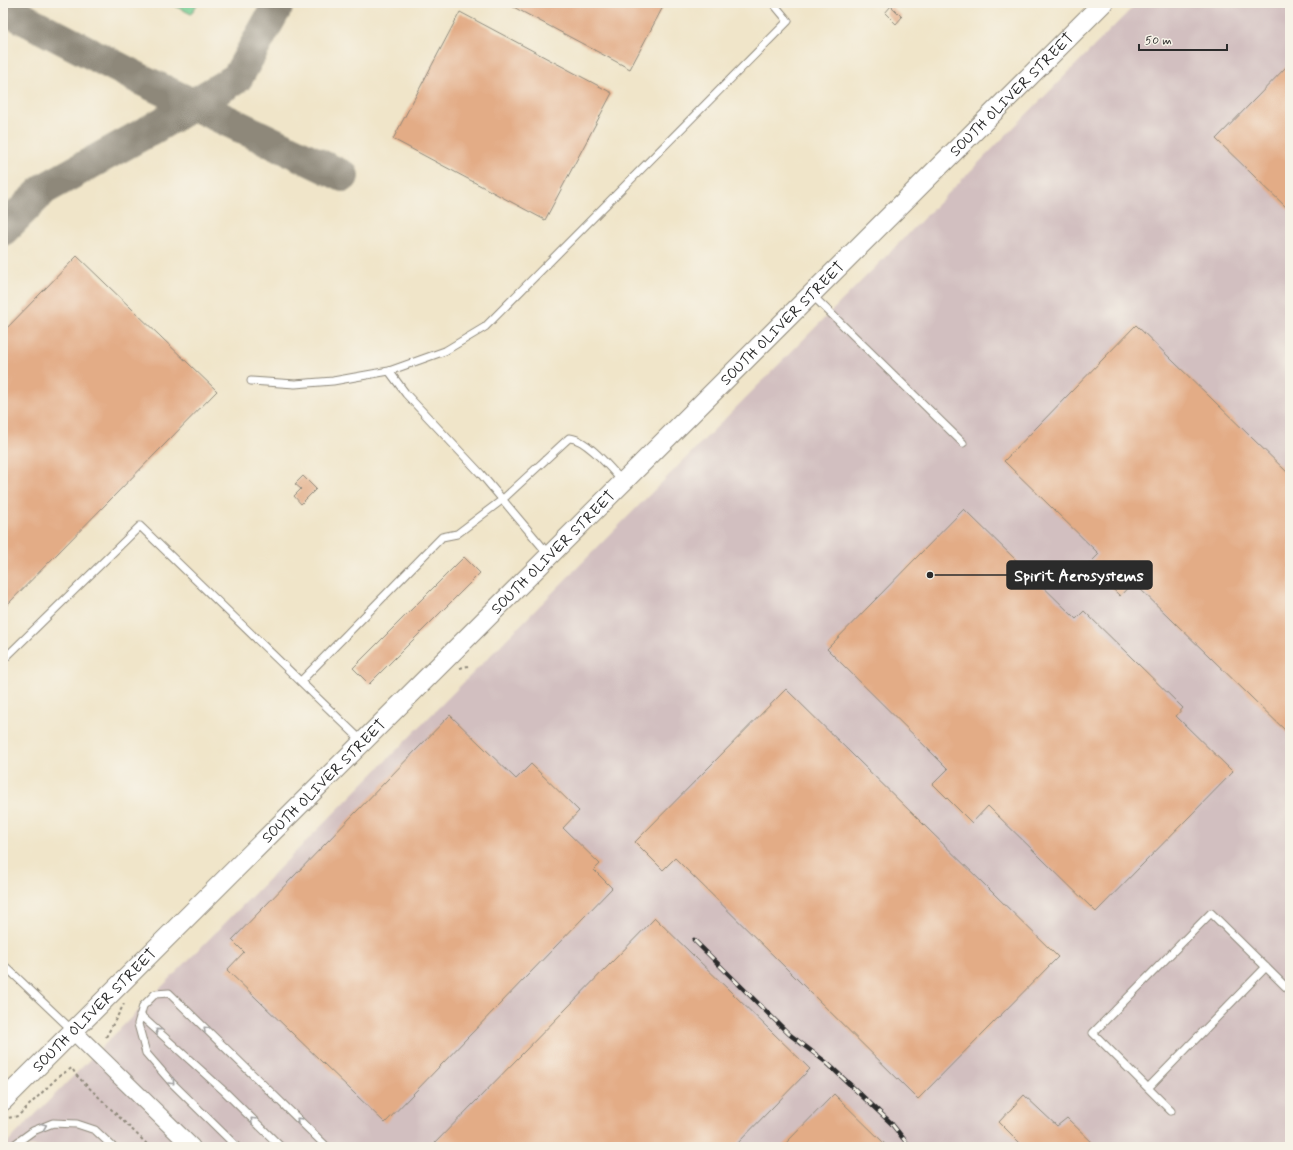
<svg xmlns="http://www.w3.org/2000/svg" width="1293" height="1150" viewBox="0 0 1293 1150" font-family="Mynerve,sans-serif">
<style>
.industrial{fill:#d2bfc0}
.green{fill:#76ce93;stroke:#507c5f}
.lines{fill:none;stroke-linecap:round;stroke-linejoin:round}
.taxiway{stroke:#8e887a;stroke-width:32}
.building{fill:#e3ac86}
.service-casing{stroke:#8e887a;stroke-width:9}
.tertiary-casing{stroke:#8e887a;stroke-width:18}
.secondary-casing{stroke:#8e887a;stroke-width:21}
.path{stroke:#8e887a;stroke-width:2;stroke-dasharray:3 3;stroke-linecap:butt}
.service{stroke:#fff;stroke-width:7}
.tertiary{stroke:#fff;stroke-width:16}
.secondary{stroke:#fff;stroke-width:19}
.rail-casing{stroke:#2b2b2b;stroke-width:4.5}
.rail{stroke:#f7f3e8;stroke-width:3;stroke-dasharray:9;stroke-linecap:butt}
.oneway{stroke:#a0a0a0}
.labels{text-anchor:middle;stroke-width:3.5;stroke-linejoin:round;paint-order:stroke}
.street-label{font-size:15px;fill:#2b2b2b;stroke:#f7f3e8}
.leader{fill:none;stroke:#2b2b2b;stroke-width:1.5}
.callout-dot{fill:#2b2b2b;stroke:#f7f3e8;stroke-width:1.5}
.callout{fill:#2b2b2b;stroke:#2b2b2b;stroke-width:1.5}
.callout-label{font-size:16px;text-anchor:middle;font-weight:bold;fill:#fff}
</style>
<rect width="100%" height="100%" fill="#f7f3e8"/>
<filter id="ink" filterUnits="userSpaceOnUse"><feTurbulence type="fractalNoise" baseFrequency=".025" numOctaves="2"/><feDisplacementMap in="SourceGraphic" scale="8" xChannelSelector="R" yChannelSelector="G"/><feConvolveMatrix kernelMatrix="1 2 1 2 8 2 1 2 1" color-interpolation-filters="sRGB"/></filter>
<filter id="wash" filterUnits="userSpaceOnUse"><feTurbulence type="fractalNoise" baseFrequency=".012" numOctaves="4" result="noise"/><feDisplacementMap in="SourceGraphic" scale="16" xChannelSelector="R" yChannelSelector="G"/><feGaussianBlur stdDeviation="0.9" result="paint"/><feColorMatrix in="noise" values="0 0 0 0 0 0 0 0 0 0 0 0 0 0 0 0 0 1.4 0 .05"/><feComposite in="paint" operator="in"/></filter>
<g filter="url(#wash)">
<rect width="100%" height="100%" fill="#f0e5c9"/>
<path class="industrial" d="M 1137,3 L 1290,3 L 1290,1147 L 3,1147 Z"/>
<path class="green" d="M 169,3 L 198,3 L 191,14 Z"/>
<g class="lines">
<path class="taxiway" d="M 3,8 L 144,81 L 343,176
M 3,230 L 44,189 L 154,128 L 237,78 L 279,3"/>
</g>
<g id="blocks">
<path class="building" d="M 506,3 L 665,3 L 630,69 Z
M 891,6 L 902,17 L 896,24 L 885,13 Z
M 460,12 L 612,93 L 545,220 L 393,139 Z
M 1290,63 L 1290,211 L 1216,139 Z
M 77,256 L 217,391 L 3,609 L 3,332 Z
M 1136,325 L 1290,475 L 1290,735 L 1133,582 L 1120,596 L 1088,565 L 1099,554 L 1004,461 Z
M 303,476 L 316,489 L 301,504 L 294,496 L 301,489 L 295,484 Z
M 964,509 L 1076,619 L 1084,611 L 1183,708 L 1176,716 L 1233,772 L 1096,912 L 988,806 L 972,823 L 933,784 L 948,769 L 827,649 Z
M 464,557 L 480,573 L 369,684 L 353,668 Z
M 786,689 L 1058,957 L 918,1099 L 675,858 L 663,870 L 635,842 Z
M 450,715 L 516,779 L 531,764 L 579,811 L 563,828 L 600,864 L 594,870 L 612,888 L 385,1123 L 227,970 L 244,952 L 232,940 Z
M 655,918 L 810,1069 L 734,1147 L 431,1147 Z
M 834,1094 L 888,1147 L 782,1147 Z
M 1024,1095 L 1057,1126 L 1067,1118 L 1097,1147 L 1024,1147 L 999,1122 Z"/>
</g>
</g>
<g filter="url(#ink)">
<use href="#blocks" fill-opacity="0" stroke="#8e887a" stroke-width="1"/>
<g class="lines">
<g class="service-casing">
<path id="service" d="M 812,295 L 963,443
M 389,371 L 406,394 L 481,474 L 549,555
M 251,381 L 295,384 L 333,381 L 389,371 L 445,351 L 485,327 L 788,21 L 773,3
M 3,660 L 140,526 L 362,741
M 301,681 L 442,537 L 457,534 L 502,500 L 569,438 C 586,438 611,469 623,482
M 3,970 L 6,967 L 72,1030
M 140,1015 L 224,1091 L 281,1147
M 1148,1088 L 1266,967
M 1171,1111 L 1093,1033 L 1211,913 L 1290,991
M 11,1147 L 33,1131 L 53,1123 L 77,1124 L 95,1130 L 113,1147
M 237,1147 L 172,1083 L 146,1053 L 138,1024 L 143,1006 L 155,994 L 169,993 L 327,1147"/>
</g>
<g class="tertiary-casing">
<path id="tertiary" d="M 73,1031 L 192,1147"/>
</g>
<g class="secondary-casing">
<g id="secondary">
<path id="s1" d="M 3,1101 L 1103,3"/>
</g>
</g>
<path class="path" d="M 460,668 L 468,666
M 106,1037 L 124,1004
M 3,1119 L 18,1116 L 59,1076 L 72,1068 L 76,1075 L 150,1147"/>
<use href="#service" class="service"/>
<use href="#tertiary" class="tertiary"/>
<use href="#secondary" class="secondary"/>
<g class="rail-casing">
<path id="rail" d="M 694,940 L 789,1034 L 827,1063 L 891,1123 L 910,1147"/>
</g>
<use href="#rail" class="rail"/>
</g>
<defs><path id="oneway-chevron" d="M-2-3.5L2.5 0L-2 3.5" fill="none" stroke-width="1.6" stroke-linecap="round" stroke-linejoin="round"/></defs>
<g class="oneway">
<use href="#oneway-chevron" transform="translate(206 1029) rotate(-136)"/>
<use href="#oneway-chevron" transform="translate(158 1031) rotate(-138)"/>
<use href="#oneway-chevron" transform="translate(172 1082) rotate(47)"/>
<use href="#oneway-chevron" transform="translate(253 1120) rotate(-135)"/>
<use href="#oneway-chevron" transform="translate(299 1120) rotate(-136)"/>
<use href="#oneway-chevron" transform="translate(44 1126) rotate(-22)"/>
</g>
</g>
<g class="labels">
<g class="street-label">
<text dy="5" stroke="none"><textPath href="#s1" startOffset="1425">SOUTH OLIVER STREET</textPath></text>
<text dy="5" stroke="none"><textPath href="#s1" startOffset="1101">SOUTH OLIVER STREET</textPath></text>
<text dy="5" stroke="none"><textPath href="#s1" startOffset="777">SOUTH OLIVER STREET</textPath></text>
<text dy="5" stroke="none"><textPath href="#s1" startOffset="453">SOUTH OLIVER STREET</textPath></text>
<text dy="5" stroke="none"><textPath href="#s1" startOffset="129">SOUTH OLIVER STREET</textPath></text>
</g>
</g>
<path class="leader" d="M930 575L1007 575"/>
<circle class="callout-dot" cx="930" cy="575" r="4"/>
<rect class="callout" x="1007" y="561" width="145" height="28" rx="4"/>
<g class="callout-label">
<text x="1079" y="581">Spirit Aerosystems</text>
</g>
<rect width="1293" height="1150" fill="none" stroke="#f7f3e8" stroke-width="16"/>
<path d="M1139 44v6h88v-6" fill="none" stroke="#2b2b2b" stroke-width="2"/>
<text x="1145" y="44" font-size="12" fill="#2b2b2b" stroke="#f7f3e8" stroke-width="3" paint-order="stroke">50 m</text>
</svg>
